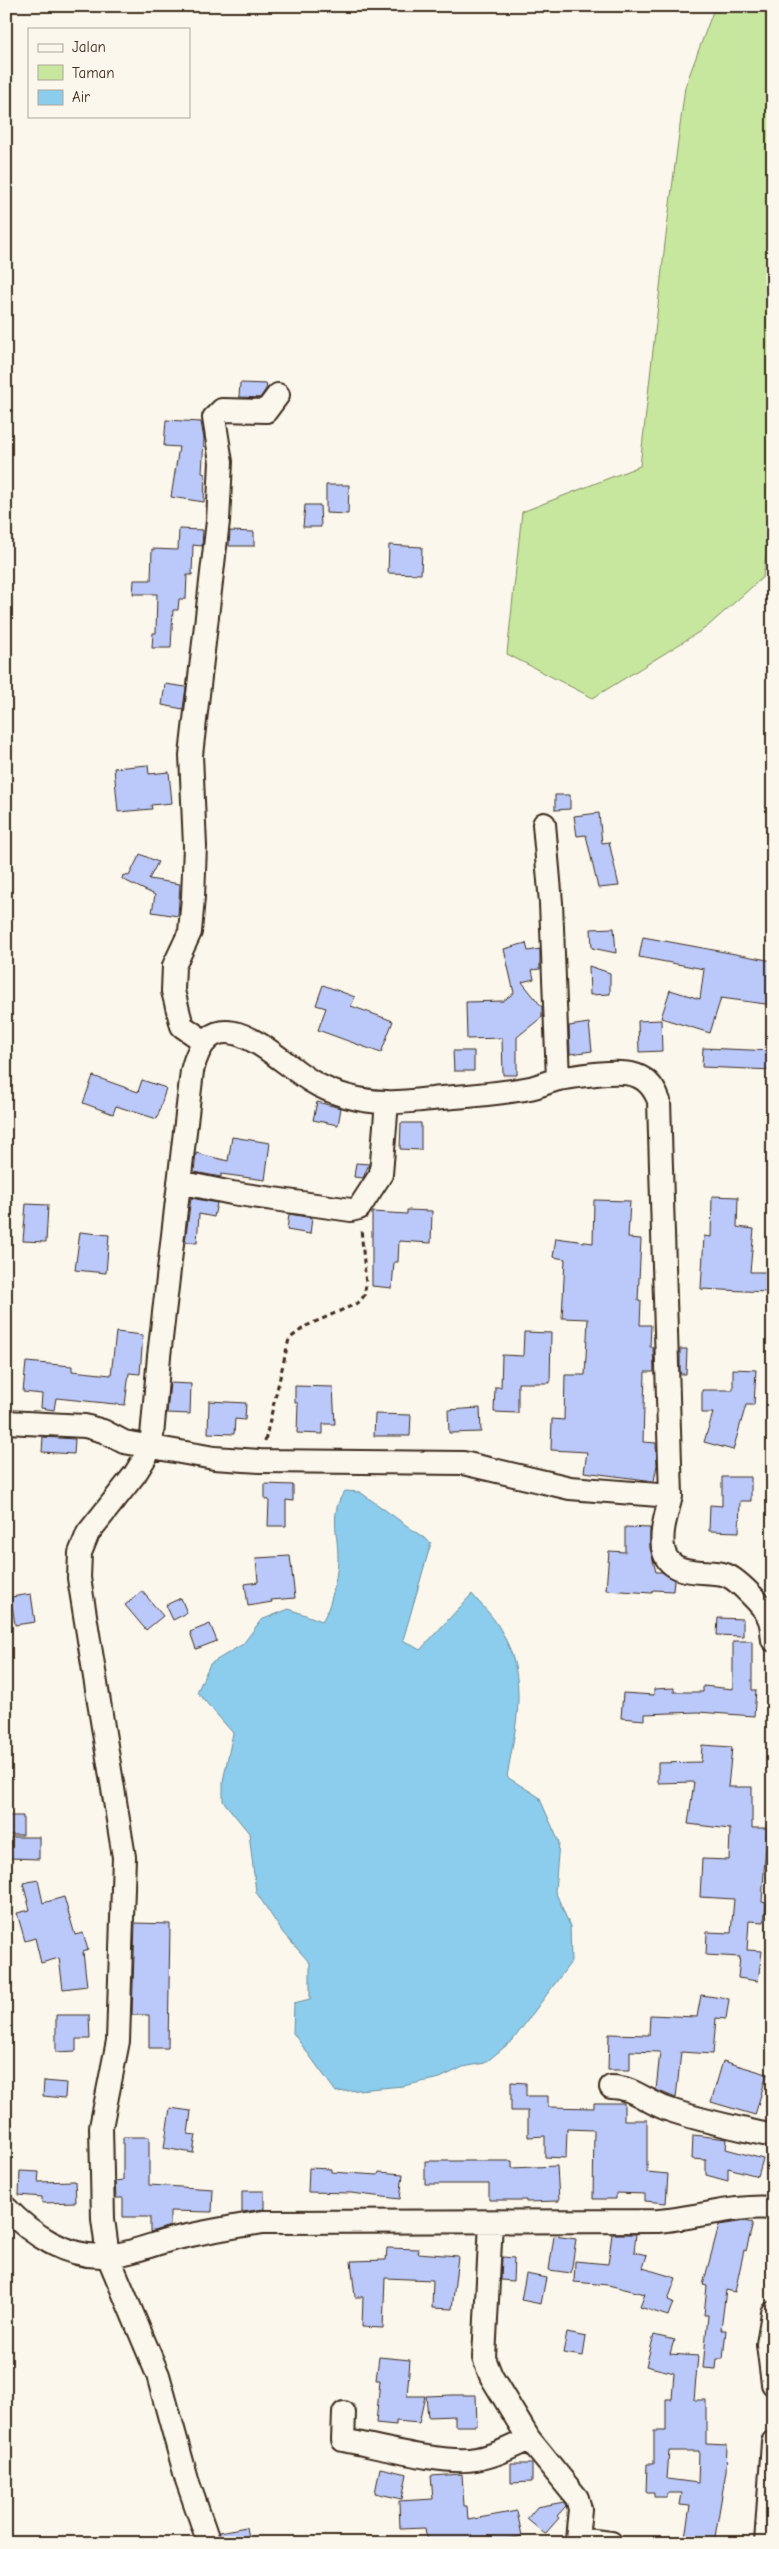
<svg xmlns="http://www.w3.org/2000/svg" width="779" height="2549" viewBox="0 0 779 2549" font-family="'Comic Neue',sans-serif">
<style>
.green{fill:#c7e79f;stroke:#81885e}
.water{fill:#8ccded;stroke:#6c8c9a}
.building{fill:#bbc9fa;stroke:#3b2a1e;fill-rule:evenodd}
.lines{fill:none;stroke-linecap:round;stroke-linejoin:round}
.minor-casing{stroke:#3b2a1e;stroke-width:26}
.path{stroke:#3b2a1e;stroke-width:3;stroke-dasharray:5 4;stroke-linecap:butt}
.minor{stroke:#fbf7ec;stroke-width:22}
</style>
<rect width="100%" height="100%" fill="#fbf7ec"/>
<filter id="ink" filterUnits="userSpaceOnUse"><feTurbulence type="fractalNoise" baseFrequency=".02" numOctaves="2"/><feDisplacementMap in="SourceGraphic" scale="10" xChannelSelector="R" yChannelSelector="G"/><feConvolveMatrix kernelMatrix="1 2 1 2 8 2 1 2 1" color-interpolation-filters="sRGB"/></filter>
<g filter="url(#ink)">
<path class="green" d="M 715,6 L 773,6 L 773,502 L 763,577 L 707,627 L 593,698 L 507,654 L 522,512 L 640,466 L 665,243 L 685,87 Z"/>
<path class="water" d="M 345,1491 L 360,1492 L 431,1543 L 403,1640 L 420,1650 L 472,1594 C 481,1605 492,1615 499,1627 C 530,1679 516,1722 507,1777 L 539,1797 L 559,1842 L 555,1891 L 570,1926 L 571,1962 L 513,2040 L 485,2063 L 463,2067 L 440,2078 L 403,2086 L 336,2092 L 293,2033 L 294,2003 L 310,1999 L 310,1963 L 283,1933 L 256,1892 L 249,1833 L 223,1801 L 223,1781 L 233,1733 L 197,1692 L 210,1664 L 243,1644 L 261,1620 L 289,1609 L 322,1621 C 331,1609 338,1574 338,1558 C 338,1533 329,1512 345,1491 Z"/>
<path class="building" d="M 240,383 L 267,384 L 266,389 L 260,398 L 239,397 Z
M 166,420 L 201,422 L 204,439 L 202,473 L 205,474 L 204,502 L 171,497 L 179,447 L 164,446 Z
M 326,485 L 349,485 L 348,514 L 326,513 Z
M 305,505 L 320,505 L 321,527 L 303,527 Z
M 179,529 L 203,530 L 202,546 L 193,545 L 192,575 L 187,575 L 186,599 L 179,599 L 178,610 L 173,610 L 171,648 L 152,648 L 153,633 L 156,633 L 157,594 L 133,594 L 134,580 L 151,580 L 152,549 L 178,550 Z
M 230,531 L 254,532 L 254,546 L 229,546 Z
M 389,545 L 422,547 L 421,574 L 388,573 Z
M 165,684 L 186,687 L 183,709 L 162,705 Z
M 148,765 L 149,774 L 169,772 L 172,803 L 151,805 L 152,809 L 118,812 L 114,768 Z
M 555,795 L 570,795 L 570,809 L 555,810 Z
M 599,813 L 602,843 L 609,842 L 619,886 L 598,888 L 586,835 L 577,836 L 574,816 Z
M 140,854 L 158,862 L 149,879 L 180,884 L 178,916 L 152,912 L 155,895 L 122,879 L 123,875 L 129,876 Z
M 614,928 L 616,953 L 592,948 L 591,929 Z
M 643,937 L 773,961 L 773,1005 L 721,998 L 710,1033 L 661,1018 L 670,990 L 700,999 L 704,969 L 639,957 Z
M 526,943 L 528,951 L 540,949 L 540,969 L 532,970 L 534,979 L 522,982 L 542,1007 L 542,1017 L 517,1037 L 517,1075 L 503,1075 L 502,1038 L 467,1039 L 466,1002 L 503,1001 L 514,993 L 504,949 Z
M 589,966 L 610,973 L 610,994 L 590,995 Z
M 323,985 L 355,997 L 351,1006 L 393,1021 L 381,1053 L 318,1030 L 326,1008 L 316,1005 Z
M 661,1020 L 662,1051 L 639,1052 L 638,1021 Z
M 589,1023 L 592,1051 L 570,1054 L 569,1026 Z
M 703,1048 L 773,1051 L 773,1070 L 702,1067 Z
M 453,1051 L 474,1051 L 474,1071 L 454,1071 Z
M 93,1076 L 138,1092 L 142,1080 L 166,1088 L 157,1119 L 116,1106 L 113,1114 L 83,1103 Z
M 317,1102 L 341,1108 L 338,1125 L 313,1120 Z
M 401,1123 L 421,1123 L 421,1150 L 400,1149 Z
M 232,1137 L 270,1143 L 265,1180 L 221,1174 L 221,1177 L 194,1172 L 196,1153 L 228,1161 Z
M 356,1163 L 369,1164 L 363,1178 L 354,1177 Z
M 712,1196 L 738,1197 L 737,1227 L 754,1229 L 750,1272 L 768,1272 L 767,1292 L 701,1289 L 704,1236 L 711,1237 Z
M 191,1198 L 217,1203 L 214,1217 L 199,1214 L 197,1243 L 185,1242 Z
M 594,1200 L 630,1201 L 628,1238 L 641,1239 L 638,1301 L 641,1301 L 640,1325 L 651,1325 L 650,1347 L 653,1347 L 654,1372 L 645,1372 L 643,1442 L 656,1443 L 657,1465 L 654,1481 L 584,1472 L 587,1452 L 551,1450 L 552,1419 L 564,1420 L 565,1375 L 585,1375 L 588,1319 L 562,1318 L 565,1259 L 553,1257 L 556,1238 L 593,1243 Z
M 26,1204 L 48,1205 L 46,1242 L 23,1241 Z
M 407,1210 L 432,1211 L 431,1243 L 399,1241 L 398,1262 L 394,1262 L 392,1288 L 372,1286 L 372,1212 L 407,1214 Z
M 289,1214 L 312,1218 L 310,1234 L 287,1230 Z
M 80,1232 L 109,1235 L 106,1273 L 75,1270 Z
M 116,1332 L 143,1335 L 140,1374 L 129,1373 L 125,1405 L 56,1398 L 54,1410 L 41,1408 L 42,1394 L 23,1392 L 26,1362 L 72,1366 L 72,1371 L 111,1375 Z
M 524,1332 L 551,1333 L 550,1383 L 518,1383 L 518,1413 L 494,1412 L 495,1387 L 501,1387 L 502,1355 L 523,1356 Z
M 680,1349 L 687,1349 L 686,1374 L 680,1374 Z
M 733,1369 L 756,1370 L 754,1405 L 746,1405 L 733,1450 L 704,1442 L 713,1413 L 702,1413 L 702,1390 L 733,1390 Z
M 170,1383 L 191,1384 L 190,1414 L 167,1413 Z
M 295,1386 L 333,1387 L 335,1424 L 323,1424 L 323,1434 L 297,1433 L 298,1403 L 295,1403 Z
M 209,1401 L 246,1403 L 245,1420 L 235,1419 L 234,1434 L 208,1433 Z
M 480,1408 L 481,1432 L 449,1433 L 448,1410 Z
M 375,1414 L 411,1415 L 410,1436 L 374,1436 Z
M 43,1437 L 75,1439 L 74,1454 L 42,1452 Z
M 722,1477 L 751,1477 L 751,1501 L 740,1501 L 739,1532 L 709,1531 L 710,1505 L 722,1506 Z
M 265,1484 L 293,1485 L 293,1501 L 286,1500 L 286,1526 L 268,1526 L 269,1500 L 265,1499 Z
M 625,1527 L 650,1528 L 650,1548 L 656,1572 L 662,1572 L 674,1580 L 673,1591 L 653,1590 L 652,1593 L 606,1590 L 609,1551 L 625,1552 Z
M 290,1556 L 295,1598 L 271,1600 L 272,1602 L 248,1606 L 245,1584 L 258,1582 L 256,1558 Z
M 142,1591 L 163,1616 L 146,1630 L 125,1605 Z
M 31,1594 L 35,1622 L 15,1625 L 11,1597 Z
M 181,1598 L 187,1613 L 173,1620 L 166,1605 Z
M 718,1618 L 743,1619 L 743,1636 L 717,1635 Z
M 210,1624 L 217,1641 L 196,1649 L 190,1632 Z
M 733,1641 L 752,1641 L 752,1690 L 756,1690 L 754,1716 L 698,1712 L 645,1714 L 645,1720 L 621,1718 L 623,1693 L 654,1695 L 654,1689 L 674,1688 L 674,1692 L 703,1692 L 703,1686 L 733,1689 Z
M 702,1745 L 732,1747 L 728,1787 L 752,1787 L 752,1828 L 767,1828 L 762,1902 L 766,1903 L 764,1922 L 749,1921 L 747,1950 L 762,1951 L 758,1981 L 738,1978 L 740,1957 L 706,1955 L 707,1932 L 731,1933 L 734,1899 L 700,1897 L 702,1859 L 729,1860 L 730,1829 L 688,1824 L 694,1782 L 658,1783 L 658,1763 L 701,1762 Z
M 6,1816 L 23,1816 L 23,1835 L 6,1835 Z
M 11,1837 L 39,1837 L 39,1859 L 10,1858 Z
M 38,1880 L 43,1903 L 64,1897 L 75,1935 L 83,1933 L 88,1950 L 83,1952 L 87,1986 L 63,1989 L 59,1958 L 41,1963 L 35,1938 L 25,1941 L 17,1913 L 30,1910 L 23,1883 Z
M 135,1923 L 170,1924 L 168,2048 L 149,2048 L 149,2015 L 132,2015 Z
M 701,1995 L 729,1999 L 726,2019 L 716,2018 L 713,2054 L 681,2052 L 676,2098 L 656,2090 L 660,2052 L 630,2051 L 630,2070 L 608,2070 L 609,2034 L 649,2035 L 650,2015 L 697,2017 Z
M 56,2015 L 89,2015 L 90,2039 L 76,2039 L 76,2051 L 56,2052 Z
M 723,2061 L 767,2074 L 755,2115 L 711,2102 Z
M 44,2081 L 66,2083 L 65,2098 L 43,2096 Z
M 511,2082 L 526,2083 L 526,2096 L 548,2096 L 548,2107 L 594,2108 L 594,2103 L 624,2103 L 624,2120 L 647,2120 L 647,2172 L 668,2174 L 666,2203 L 645,2201 L 645,2194 L 616,2193 L 616,2199 L 593,2199 L 594,2130 L 567,2129 L 566,2158 L 545,2157 L 545,2136 L 528,2137 L 528,2111 L 511,2111 Z
M 170,2108 L 191,2111 L 188,2134 L 196,2135 L 193,2153 L 164,2148 Z
M 693,2135 L 727,2139 L 726,2149 L 763,2159 L 758,2176 L 728,2168 L 728,2181 L 706,2175 L 706,2160 L 692,2159 Z
M 123,2137 L 149,2137 L 149,2185 L 213,2189 L 212,2212 L 170,2211 L 170,2226 L 150,2232 L 150,2217 L 123,2217 L 123,2198 L 116,2198 L 115,2181 L 123,2180 Z
M 425,2161 L 512,2161 L 512,2168 L 557,2166 L 559,2201 L 526,2202 L 526,2200 L 489,2200 L 489,2184 L 425,2184 Z
M 309,2168 L 331,2169 L 331,2172 L 378,2175 L 379,2172 L 403,2174 L 400,2199 L 351,2193 L 308,2192 Z
M 20,2171 L 39,2172 L 38,2182 L 75,2181 L 76,2202 L 42,2203 L 42,2197 L 19,2195 Z
M 242,2191 L 264,2191 L 264,2209 L 242,2212 Z
M 745,2221 L 753,2223 L 746,2251 L 744,2250 L 735,2292 L 726,2290 L 721,2330 L 726,2330 L 723,2359 L 717,2359 L 716,2369 L 703,2368 L 708,2315 L 704,2315 L 707,2286 L 703,2285 L 719,2225 Z
M 612,2234 L 636,2234 L 634,2252 L 647,2255 L 643,2268 L 676,2278 L 668,2300 L 673,2302 L 668,2316 L 640,2307 L 645,2294 L 608,2285 L 574,2282 L 575,2261 L 608,2264 Z
M 554,2236 L 576,2239 L 571,2273 L 549,2270 Z
M 387,2248 L 419,2249 L 418,2253 L 458,2256 L 452,2309 L 432,2308 L 433,2280 L 385,2278 L 383,2328 L 362,2327 L 363,2297 L 355,2297 L 351,2261 L 386,2260 Z
M 502,2257 L 514,2258 L 513,2281 L 501,2280 Z
M 526,2274 L 546,2278 L 541,2304 L 521,2300 Z
M 567,2333 L 586,2337 L 583,2356 L 563,2353 Z
M 654,2335 L 674,2340 L 670,2354 L 698,2356 L 694,2400 L 706,2400 L 706,2444 L 727,2445 L 726,2471 L 714,2543 L 684,2543 L 690,2506 L 680,2505 L 682,2493 L 667,2493 L 667,2497 L 654,2497 L 654,2492 L 646,2492 L 647,2464 L 654,2464 L 654,2431 L 666,2431 L 666,2399 L 672,2399 L 674,2373 L 646,2366 ZM 669,2451 L 699,2451 L 698,2483 L 667,2479 Z
M 379,2357 L 410,2360 L 407,2396 L 425,2396 L 419,2423 L 396,2421 L 396,2425 L 376,2423 L 380,2380 L 376,2380 Z
M 453,2395 L 476,2395 L 477,2426 L 455,2426 L 455,2416 L 428,2417 L 426,2396 Z
M 511,2464 L 532,2464 L 532,2482 L 511,2483 Z
M 380,2468 L 407,2474 L 402,2499 L 375,2493 Z
M 462,2474 L 464,2506 L 467,2506 L 468,2520 L 517,2511 L 522,2536 L 497,2541 L 497,2543 L 427,2543 L 425,2528 L 400,2529 L 399,2501 L 433,2499 L 431,2476 Z
M 564,2502 L 566,2506 L 557,2516 L 559,2518 L 545,2534 L 527,2519 L 537,2507 Z
M 246,2527 L 249,2543 L 222,2543 L 219,2532 Z"/>
<g class="lines">
<g class="minor-casing">
<path id="minor" d="M 544,824 L 551,903 L 558,1079
M 205,1042 L 182,1026 L 173,991 L 174,966 L 190,932 L 193,897 L 195,846 L 191,755 L 218,521 L 221,462 L 214,418 L 222,410 L 266,411 L 278,395
M 179,1182 L 232,1193 L 351,1210 L 359,1208 L 381,1174 L 387,1102
M 6,1422 L 85,1426 L 103,1431 L 124,1442 L 214,1458 L 260,1461 L 463,1463 L 570,1488 L 671,1496
M 611,2087 C 633,2087 647,2102 667,2109 C 701,2121 738,2128 773,2136
M 6,2208 C 32,2235 67,2258 106,2256 C 128,2255 152,2244 173,2239 C 203,2232 232,2227 263,2222 L 658,2221 C 697,2218 733,2205 773,2208
M 491,2222 L 484,2358 L 491,2376 L 529,2439 L 577,2498 L 580,2509 L 577,2539
M 773,2313 L 768,2344 L 773,2384
M 344,2413 L 343,2440 C 376,2446 445,2465 476,2459 C 495,2456 512,2447 529,2439
M 209,2543 L 187,2480 L 158,2375 L 108,2256 L 103,2219 L 101,2127 L 118,2041 L 124,1857 L 79,1578 L 80,1553 L 88,1533 L 135,1474 L 151,1448 L 159,1356 L 192,1071 C 212,989 274,1058 311,1081 C 332,1094 361,1102 387,1102 C 401,1103 417,1100 432,1099 C 465,1096 498,1094 530,1088 C 540,1086 549,1081 559,1079 C 578,1076 613,1070 631,1074 C 646,1077 654,1087 659,1101 L 671,1496 C 667,1513 659,1534 664,1552 C 672,1578 707,1569 726,1575 C 737,1579 764,1606 769,1618 C 772,1624 772,1633 773,1640
M 577,2543 L 577,2539 L 611,2543
M 766,2543 L 773,2442"/>
</g>
<path class="path" d="M 265,1441 L 289,1339 L 306,1326 L 358,1303 L 364,1296 L 366,1285 L 361,1228"/>
<use href="#minor" class="minor"/>
</g>
</g>
<rect width="779" height="2549" fill="none" stroke="#fbf7ec" stroke-width="25"/>
<rect x="12" y="12" width="754" height="2524" fill="none" stroke="#3b2a1e" stroke-width="2" filter="url(#ink)"/>
<rect x="28" y="28" width="162" height="90" fill="#fbf7ec" stroke="#aea59a"/>
<rect x="38" y="44" width="25" height="8" fill="#fbf7ec" stroke="#aea59a"/>
<text x="72" y="52" font-size="15" fill="#3b2a1e">Jalan</text>
<rect x="38" y="65" width="25" height="15" fill="#c7e79f" stroke="#aea59a"/>
<text x="72" y="78" font-size="15" fill="#3b2a1e">Taman</text>
<rect x="38" y="90" width="25" height="15" fill="#8ccded" stroke="#aea59a"/>
<text x="72" y="102" font-size="15" fill="#3b2a1e">Air</text>
</svg>
